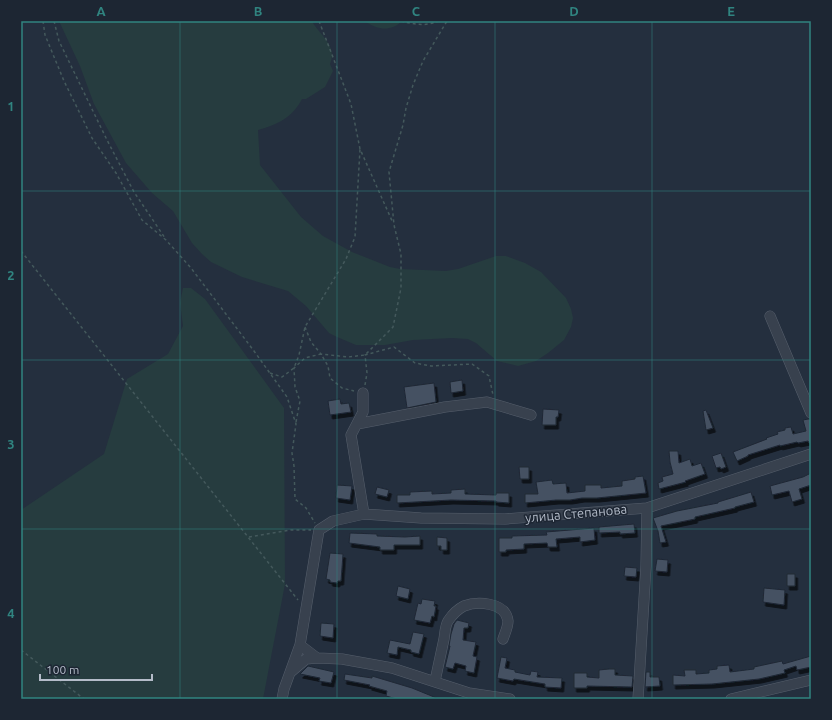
<svg xmlns="http://www.w3.org/2000/svg" width="832" height="720" viewBox="0 0 832 720" font-family="Ubuntu,sans-serif">
<style>
.green{fill:#263c3f}
.building{fill:#455162;stroke:#1f2835;filter:url(#shadow)}
.lines{fill:none;stroke-linecap:round;stroke-linejoin:round}
.minor-casing{stroke:#565f6c;stroke-width:11}
.path{stroke:#44595c;stroke-width:1.5;stroke-dasharray:3 3;stroke-linecap:butt}
.minor{stroke:#38414e;stroke-width:10}
.grid{fill:none;stroke:#308480;stroke-width:1;stroke-opacity:0.55}
.labels{text-anchor:middle;stroke-width:3;stroke-linejoin:round;paint-order:stroke}
.street-label{font-size:13px;fill:#b4bcc9;stroke:#1d2633}
.neatline{fill:none;stroke:#308480;stroke-width:1.5}
.grid-label{font-size:13px;text-anchor:middle;font-weight:bold;fill:#308480}
</style>
<defs>
<filter id="shadow"><feDropShadow dx="2.5" dy="4" stdDeviation="0" flood-color="#0009"/></filter>
</defs>
<rect width="100%" height="100%" fill="#242f3e"/>
<path class="green" d="M 59,21 L 312,21 C 319,35 338,45 330,64 L 333,71 L 325,87 L 306,99 L 302,99 C 293,117 277,125 258,130 L 260,165 L 301,217 L 323,236 L 352,252 L 390,267 L 400,269 L 446,271 L 458,269 L 496,256 L 506,256 L 525,263 L 541,272 L 566,298 L 571,309 L 573,318 L 571,327 L 564,340 L 548,353 L 536,361 L 518,366 L 497,361 L 476,343 L 468,339 L 452,338 L 413,340 L 385,345 L 356,345 L 337,337 L 329,333 L 306,306 L 288,291 L 242,277 L 211,262 L 202,254 L 192,243 L 173,211 L 152,193 L 126,163 L 94,104 L 80,66 Z
M 365,21 L 402,21 C 391,32 377,30 365,21 Z
M 183,288 L 191,288 L 205,299 L 284,408 L 285,584 L 263,699 L 21,699 L 21,510 L 104,454 L 127,379 L 168,354 L 183,326 L 180,303 Z"/>
<path class="building" d="M 462,380 L 463,391 L 451,393 L 450,382 Z
M 434,383 L 436,402 L 407,408 L 404,387 Z
M 340,399 L 341,404 L 349,403 L 351,412 L 330,415 L 328,401 Z
M 543,409 L 559,410 L 558,417 L 556,417 L 556,425 L 542,425 Z
M 706,410 L 713,428 L 706,430 L 703,411 Z
M 808,419 L 810,419 L 811,422 L 811,443 L 809,443 L 808,441 L 798,443 L 797,442 L 780,446 L 780,445 L 748,455 L 748,456 L 737,461 L 733,452 L 767,439 L 766,438 L 778,434 L 777,432 L 785,430 L 785,428 L 791,427 L 793,434 L 806,431 L 803,420 Z
M 669,451 L 678,451 L 679,463 L 690,459 L 692,466 L 701,463 L 705,474 L 685,481 L 686,482 L 659,489 L 658,483 L 663,481 L 662,477 L 673,474 L 670,462 Z
M 721,453 L 726,467 L 721,469 L 720,467 L 716,468 L 712,456 Z
M 519,467 L 529,467 L 529,479 L 520,479 Z
M 811,473 L 811,485 L 799,489 L 802,499 L 792,502 L 789,491 L 772,495 L 770,486 L 803,477 Z
M 643,476 L 646,493 L 597,498 L 582,498 L 570,500 L 556,500 L 525,503 L 525,494 L 538,494 L 536,482 L 552,480 L 553,484 L 566,483 L 567,493 L 585,491 L 585,485 L 601,485 L 601,488 L 622,486 L 622,481 L 635,479 L 635,477 Z
M 337,485 L 352,486 L 350,500 L 336,498 Z
M 377,487 L 389,490 L 387,497 L 375,494 Z
M 465,489 L 465,494 L 496,495 L 496,493 L 509,493 L 509,503 L 496,502 L 496,501 L 451,500 L 397,503 L 397,495 L 410,495 L 410,492 L 432,491 L 432,494 L 451,493 L 451,490 Z
M 751,492 L 754,502 L 735,507 L 735,508 L 695,517 L 695,519 L 661,526 L 666,542 L 660,543 L 658,531 L 653,518 L 677,511 L 718,503 L 718,502 Z
M 634,524 L 635,533 L 620,534 L 620,532 L 599,533 L 599,527 Z
M 594,528 L 595,540 L 580,542 L 580,537 L 556,539 L 557,547 L 548,547 L 547,543 L 524,544 L 524,549 L 506,550 L 506,552 L 499,552 L 499,538 L 512,538 L 512,536 L 547,535 L 546,532 Z
M 350,533 L 377,534 L 377,536 L 405,537 L 420,536 L 420,545 L 394,545 L 394,550 L 380,550 L 380,547 L 349,543 Z
M 437,537 L 447,538 L 447,550 L 441,550 L 441,546 L 437,546 Z
M 330,553 L 343,554 L 341,581 L 338,581 L 337,583 L 330,582 L 330,580 L 326,579 Z
M 657,559 L 668,560 L 667,572 L 655,571 Z
M 625,567 L 637,568 L 636,577 L 624,576 Z
M 787,574 L 795,574 L 795,586 L 787,586 Z
M 398,586 L 410,589 L 408,599 L 396,596 Z
M 764,588 L 785,590 L 784,605 L 763,602 Z
M 422,599 L 435,601 L 434,606 L 436,606 L 434,617 L 432,616 L 430,623 L 414,620 L 418,603 L 421,604 Z
M 457,620 L 469,623 L 468,628 L 464,628 L 463,640 L 476,642 L 473,656 L 477,657 L 474,673 L 465,671 L 466,666 L 455,663 L 453,669 L 445,667 L 450,646 L 449,646 L 451,634 L 454,624 Z
M 321,623 L 334,624 L 333,638 L 320,636 Z
M 413,632 L 424,634 L 419,654 L 411,652 L 411,650 L 398,647 L 397,655 L 387,653 L 390,640 L 410,644 Z
M 811,656 L 811,667 L 797,670 L 796,666 L 784,670 L 785,673 L 759,679 L 712,684 L 673,685 L 673,675 L 685,676 L 684,670 L 696,670 L 696,674 L 709,673 L 709,670 L 717,669 L 717,666 L 729,665 L 730,672 L 754,669 L 754,667 L 782,661 L 783,664 Z
M 501,657 L 507,658 L 505,668 L 515,670 L 515,672 L 530,675 L 531,671 L 538,672 L 537,677 L 562,678 L 561,688 L 545,687 L 545,684 L 514,679 L 513,681 L 497,678 Z
M 308,666 L 334,672 L 331,683 L 319,681 L 320,678 L 300,674 Z
M 609,669 L 615,669 L 615,675 L 633,676 L 632,687 L 587,686 L 587,688 L 574,688 L 574,673 L 587,673 L 587,677 L 599,678 L 599,670 Z
M 646,672 L 650,672 L 650,677 L 659,677 L 660,686 L 645,687 Z
M 345,674 L 372,678 L 372,676 L 412,688 L 439,699 L 397,699 L 386,696 L 387,691 L 369,686 L 370,685 L 344,680 Z"/>
<g class="lines">
<g class="minor-casing">
<path id="minor" d="M 770,316 L 811,413
M 363,393 L 363,412 L 351,435 L 364,514
M 357,424 L 445,407 L 487,402 L 531,415
M 300,645 L 317,658 L 342,659 L 392,668 L 469,693 L 510,699
M 292,671 L 306,659 L 317,658
M 435,681 C 438,667 441,653 444,639 C 445,633 445,626 448,621 C 452,615 458,609 464,606 C 477,601 506,602 508,621 C 508,627 505,633 503,639
M 282,699 L 284,689 L 300,645 L 319,530 L 333,521 L 364,514 L 421,518 L 505,519 L 647,508 L 811,454
M 638,699 L 646,566 L 647,508
M 731,699 L 811,680"/>
</g>
<path class="path" d="M 43,21 L 45,35 L 64,81 L 92,138 L 116,173 L 142,220 L 166,240 L 191,268 L 254,351 L 287,397 L 296,424 L 292,453 L 294,466 L 295,499 L 306,508 L 315,523
M 54,21 L 59,41 L 107,140 L 134,192 L 165,238
M 319,21 L 351,104 L 360,149 L 393,223
M 401,21 C 413,24 425,27 438,21
M 21,251 L 298,600
M 305,327 L 311,342 L 321,354 L 348,357 L 365,355 L 393,327 L 401,288 L 401,254 L 394,225 L 389,172 L 403,125 L 406,108 L 413,85 L 423,61 L 447,21
M 270,373 L 282,377 L 294,368 L 299,355 L 305,327 L 346,259 L 355,237 L 360,149
M 365,385 L 367,373 L 365,355 L 394,347 L 415,363 L 431,366 L 472,364 L 489,376 L 493,395
M 296,422 L 300,401 L 295,387 L 294,368 L 305,358 L 321,354 L 328,366 L 330,378 L 342,388 L 354,391
M 249,537 L 291,530 L 311,530
M 21,650 L 84,699"/>
<use href="#minor" class="minor"/>
</g>
<path class="grid" d="M 180,21 L 180,699M 337,21 L 337,699M 495,21 L 495,699M 652,21 L 652,699M 21,191 L 811,191M 21,360 L 811,360M 21,529 L 811,529"/>
<g class="labels">
<g class="street-label">
<text transform="translate(576 513) rotate(-5)" y="5">улица Степанова</text>
</g>
</g>
<rect width="832" height="720" fill="none" stroke="#1d2633" stroke-width="44"/>
<path d="M40 674v6h112v-6" fill="none" stroke="#b4bcc9" stroke-width="2"/>
<text x="46" y="674" font-size="12" fill="#b4bcc9" stroke="#1d2633" stroke-width="3" paint-order="stroke">100 m</text>
<rect x="22" y="22" width="788" height="676" class="neatline"/>
<g class="grid-label">
<text x="101" y="16">A</text>
<text x="258" y="16">B</text>
<text x="416" y="16">C</text>
<text x="574" y="16">D</text>
<text x="731" y="16">E</text>
<text x="11" y="111">1</text>
<text x="11" y="280">2</text>
<text x="11" y="449">3</text>
<text x="11" y="618">4</text>
</g>
</svg>
